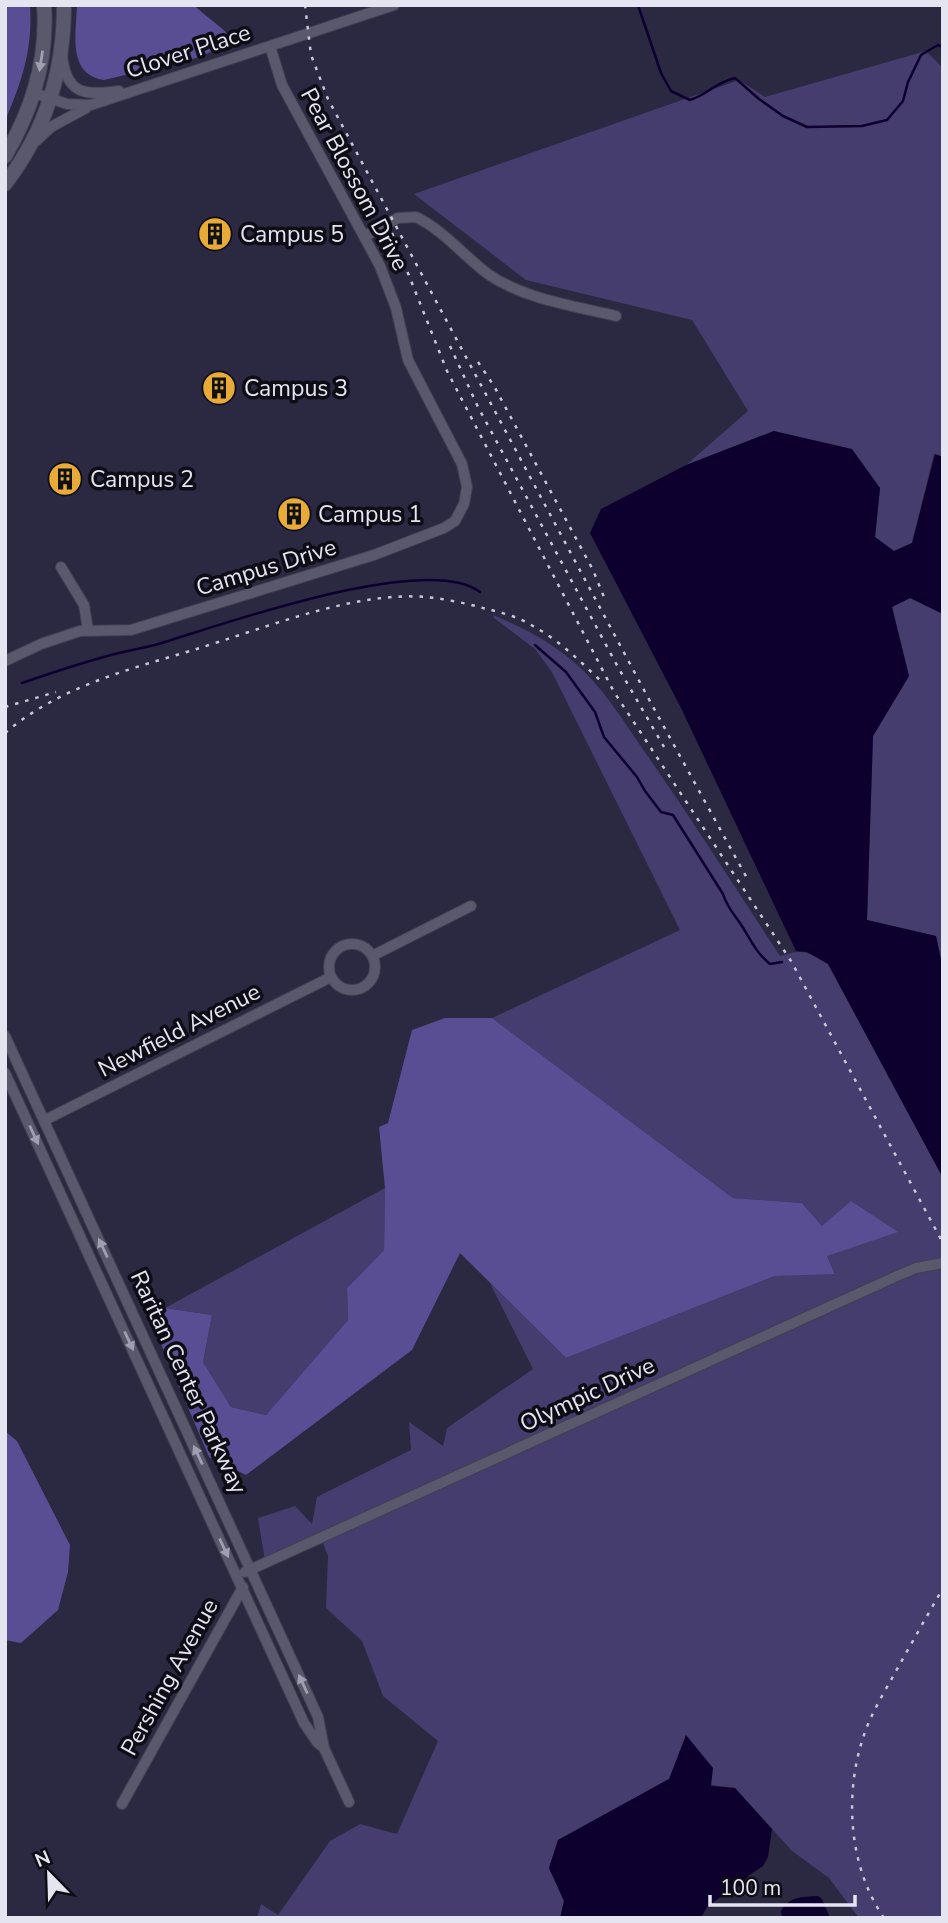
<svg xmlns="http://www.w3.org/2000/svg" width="948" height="1923" viewBox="0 0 948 1923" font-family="'Nunito Sans',sans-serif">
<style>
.built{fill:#2b2841}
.green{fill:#443d6e}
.forest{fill:#594d93}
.water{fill:#0e002e}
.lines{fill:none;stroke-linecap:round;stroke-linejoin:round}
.stream{stroke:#0e002e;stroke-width:2.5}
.minor-casing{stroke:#423f4f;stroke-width:12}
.tertiary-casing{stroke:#423f4f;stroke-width:16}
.minor{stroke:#5a586d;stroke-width:10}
.tertiary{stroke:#5a586d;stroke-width:14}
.rail{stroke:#c8c7d5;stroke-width:2.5;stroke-dasharray:3.5 7;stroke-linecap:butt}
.oneway{fill:#a09eaf}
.labels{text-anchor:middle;stroke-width:7;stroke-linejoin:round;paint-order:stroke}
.street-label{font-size:23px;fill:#e5e4f1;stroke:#0e0d15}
.poi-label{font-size:23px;fill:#e5e4f1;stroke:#0e0d15;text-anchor:start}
</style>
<rect width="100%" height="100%" fill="#242235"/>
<path class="built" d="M 5,5 L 943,5 L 943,1918 L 5,1918 Z"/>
<path class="green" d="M 926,51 L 943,68 L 943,457 L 934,454 L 912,543 L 894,551 L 875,537 L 880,488 L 774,431 L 686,465 L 748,411 L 692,320 L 526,280 L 414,194 L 739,80 L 765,97 Z
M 910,598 L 943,614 L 943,969 L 936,936 L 867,920 L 873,736 L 909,676 L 892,607 Z
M 493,615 C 522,627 551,642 575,663 C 605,689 625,724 647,755 C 693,821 736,889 780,956 C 803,949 807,951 828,964 L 943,1178 L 943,1918 L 859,1918 L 829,1878 L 792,1851 L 735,1788 L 669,1779 L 558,1840 L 549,1868 L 564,1901 L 560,1918 L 257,1918 L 261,1904 L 278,1915 L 330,1841 L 360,1824 L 397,1834 L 438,1741 L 383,1696 L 362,1641 L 326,1608 L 328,1556 L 323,1543 L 266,1567 L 258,1518 L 295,1506 L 312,1524 L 317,1497 L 411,1450 L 409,1422 L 443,1446 L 447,1428 L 533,1369 L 490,1283 L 566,1358 L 775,1276 L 835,1273 L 827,1256 L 822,1226 L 802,1203 L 733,1198 L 492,1018 L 680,930 L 552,672 L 535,649 L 494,618 Z
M 385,1188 L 384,1250 L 347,1288 L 348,1320 L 266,1415 L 231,1407 L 203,1362 L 212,1315 L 165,1308 Z"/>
<path class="forest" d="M 5,5 L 30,5 C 33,49 22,81 5,121 Z
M 77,5 L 194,5 C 200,12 226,30 228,35 C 229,37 228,40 228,42 L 218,49 L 196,58 L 104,80 C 67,75 76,33 77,5 Z
M 445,1018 L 492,1018 L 733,1198 L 802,1203 L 822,1226 L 851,1201 L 898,1232 L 827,1256 L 835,1274 L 775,1276 L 566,1358 L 460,1253 L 412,1350 L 246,1475 L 209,1457 L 156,1332 L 165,1308 L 212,1315 L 203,1362 L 231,1407 L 266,1415 L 348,1320 L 347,1288 L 384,1250 L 385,1188 L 379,1127 L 388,1123 L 412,1030 Z
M 5,1431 L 17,1441 L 70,1545 L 68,1572 L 58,1610 L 21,1643 L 5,1640 Z"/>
<path class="water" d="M 774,431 L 852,449 L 880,488 L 875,537 L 894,551 L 912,543 L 935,454 L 943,457 L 943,614 L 910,598 L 892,607 L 909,676 L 873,736 L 867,920 L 936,936 L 943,969 L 943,1178 L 828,964 L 807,952 L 796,951 L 681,708 L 590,533 L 601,509 L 686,465 Z
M 686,1735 L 713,1768 L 711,1786 L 735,1788 L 772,1829 L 768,1857 L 763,1866 L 748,1876 L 740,1886 L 723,1895 L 707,1907 L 701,1918 L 560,1918 L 564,1901 L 549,1868 L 558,1840 L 669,1779 Z
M 818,1896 L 822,1899 L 830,1918 L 782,1918 L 781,1911 C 790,1896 802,1897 818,1896 Z"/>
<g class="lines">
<path class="stream" d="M 638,5 L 661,73 L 671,91 L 690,100 C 709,94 714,83 735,78 L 759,99 L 783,116 L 807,127 L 862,126 L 887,120 L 903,101 L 908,82 L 921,55 L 938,45 L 943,47
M 535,645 L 566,672 L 595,712 L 604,737 L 637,777 L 645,791 L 661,812 L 673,815 L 723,894 C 727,907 733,913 740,923 C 750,938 755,952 770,964 L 782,962
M 22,683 C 54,672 86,661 119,653 C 131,650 143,648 155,645 C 219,626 426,551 480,592"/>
<g class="minor-casing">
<path id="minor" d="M 62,55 C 66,94 84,96 119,91
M 34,93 L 67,104 L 91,105 L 394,5
M 36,141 L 51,127 L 86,108
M 365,236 L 398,218 L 416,217 C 443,230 464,256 488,274 C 524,299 574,306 616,316
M 61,567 L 84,605 L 88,630
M 5,661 L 41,644 L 80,631 L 131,630 L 374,555 L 444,528 L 455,521 L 464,504 L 467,487 L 462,464 L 408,360 L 396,308 L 380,266 L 282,85 L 270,46
M329 967a23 23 0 1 1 46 0a23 23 0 1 1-46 0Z
M 372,956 L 471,906
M 5,1036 L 318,1717 L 324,1748
M 5,1073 L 304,1723 L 317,1742 L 324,1748 L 349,1802
M 45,1120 L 331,977
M 245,1572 L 897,1276 L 916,1268 L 943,1263
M 122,1804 L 243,1587"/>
</g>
<g class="tertiary-casing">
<path id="tertiary" d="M 5,156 C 32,110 48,58 44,5
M 5,184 C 45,132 64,71 64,5"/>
</g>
<use href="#minor" class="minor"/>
<use href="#tertiary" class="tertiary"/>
<path class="rail" d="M 305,5 L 311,55 L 328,99 L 652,705 L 748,880
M 392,233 L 447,371 L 614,692 L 791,961 L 943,1243
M 450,346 L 478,407 L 619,669 L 664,747
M 478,362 L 494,386 L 593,570 L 606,602
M 5,707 L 56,692
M 5,733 C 59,687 127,670 193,650 C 263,629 353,591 426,597 C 445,599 465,603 483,608 C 500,612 519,617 533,626 C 559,640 582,663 603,683
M 884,1918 C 849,1867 844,1796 863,1738 C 870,1715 884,1693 896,1671 C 911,1644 927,1616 943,1588"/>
</g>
<defs><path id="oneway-solid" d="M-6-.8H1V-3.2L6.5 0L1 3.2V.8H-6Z" transform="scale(1.75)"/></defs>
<g class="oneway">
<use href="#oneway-solid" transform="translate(41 61) rotate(99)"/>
<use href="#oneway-solid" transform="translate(34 1135) rotate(65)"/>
<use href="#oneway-solid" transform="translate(103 1248) rotate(-115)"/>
<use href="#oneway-solid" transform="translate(129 1341) rotate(65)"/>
<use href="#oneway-solid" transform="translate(198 1455) rotate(-115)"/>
<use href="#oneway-solid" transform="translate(224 1548) rotate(65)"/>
<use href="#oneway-solid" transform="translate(303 1684) rotate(-115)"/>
</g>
<defs>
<g id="building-disc" transform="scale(1.75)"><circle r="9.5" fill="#e8ab37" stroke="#0e0d15"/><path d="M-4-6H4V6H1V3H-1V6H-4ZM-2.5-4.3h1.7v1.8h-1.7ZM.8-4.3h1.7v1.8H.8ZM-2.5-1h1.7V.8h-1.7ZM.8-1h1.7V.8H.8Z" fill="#111"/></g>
</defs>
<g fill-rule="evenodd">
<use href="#building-disc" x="215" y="234"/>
<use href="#building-disc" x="219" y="388"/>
<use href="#building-disc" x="65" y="479"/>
<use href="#building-disc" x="294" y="514"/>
</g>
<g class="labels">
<g class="street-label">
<text transform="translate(188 51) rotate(-18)" y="8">Clover Place</text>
<text transform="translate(355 179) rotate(62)" y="8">Pear Blossom Drive</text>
<text transform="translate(266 567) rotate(-17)" y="8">Campus Drive</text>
<text transform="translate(179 1030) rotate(-27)" y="8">Newfield Avenue</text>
<text transform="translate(189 1382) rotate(65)" y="8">Raritan Center Parkway</text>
<text transform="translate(587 1394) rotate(-25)" y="8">Olympic Drive</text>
<text transform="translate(169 1677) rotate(-61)" y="8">Pershing Avenue</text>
</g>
<g class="poi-label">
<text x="240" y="242">Campus 5</text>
<text x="244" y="396">Campus 3</text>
<text x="90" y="487">Campus 2</text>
<text x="318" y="522">Campus 1</text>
</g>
</g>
<rect width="948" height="1923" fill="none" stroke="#e5e4f1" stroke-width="14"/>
<g transform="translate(49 1874) rotate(337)" stroke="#0e0d15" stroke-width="5" paint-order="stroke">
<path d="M0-5L12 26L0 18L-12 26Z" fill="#e5e4f1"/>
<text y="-10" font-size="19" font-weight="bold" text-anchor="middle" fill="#e5e4f1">N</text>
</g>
<path d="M710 1895v10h145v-10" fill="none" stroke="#e5e4f1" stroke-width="3.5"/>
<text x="720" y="1895" font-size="21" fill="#e5e4f1" stroke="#0e0d15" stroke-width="5" paint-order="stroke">100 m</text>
</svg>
